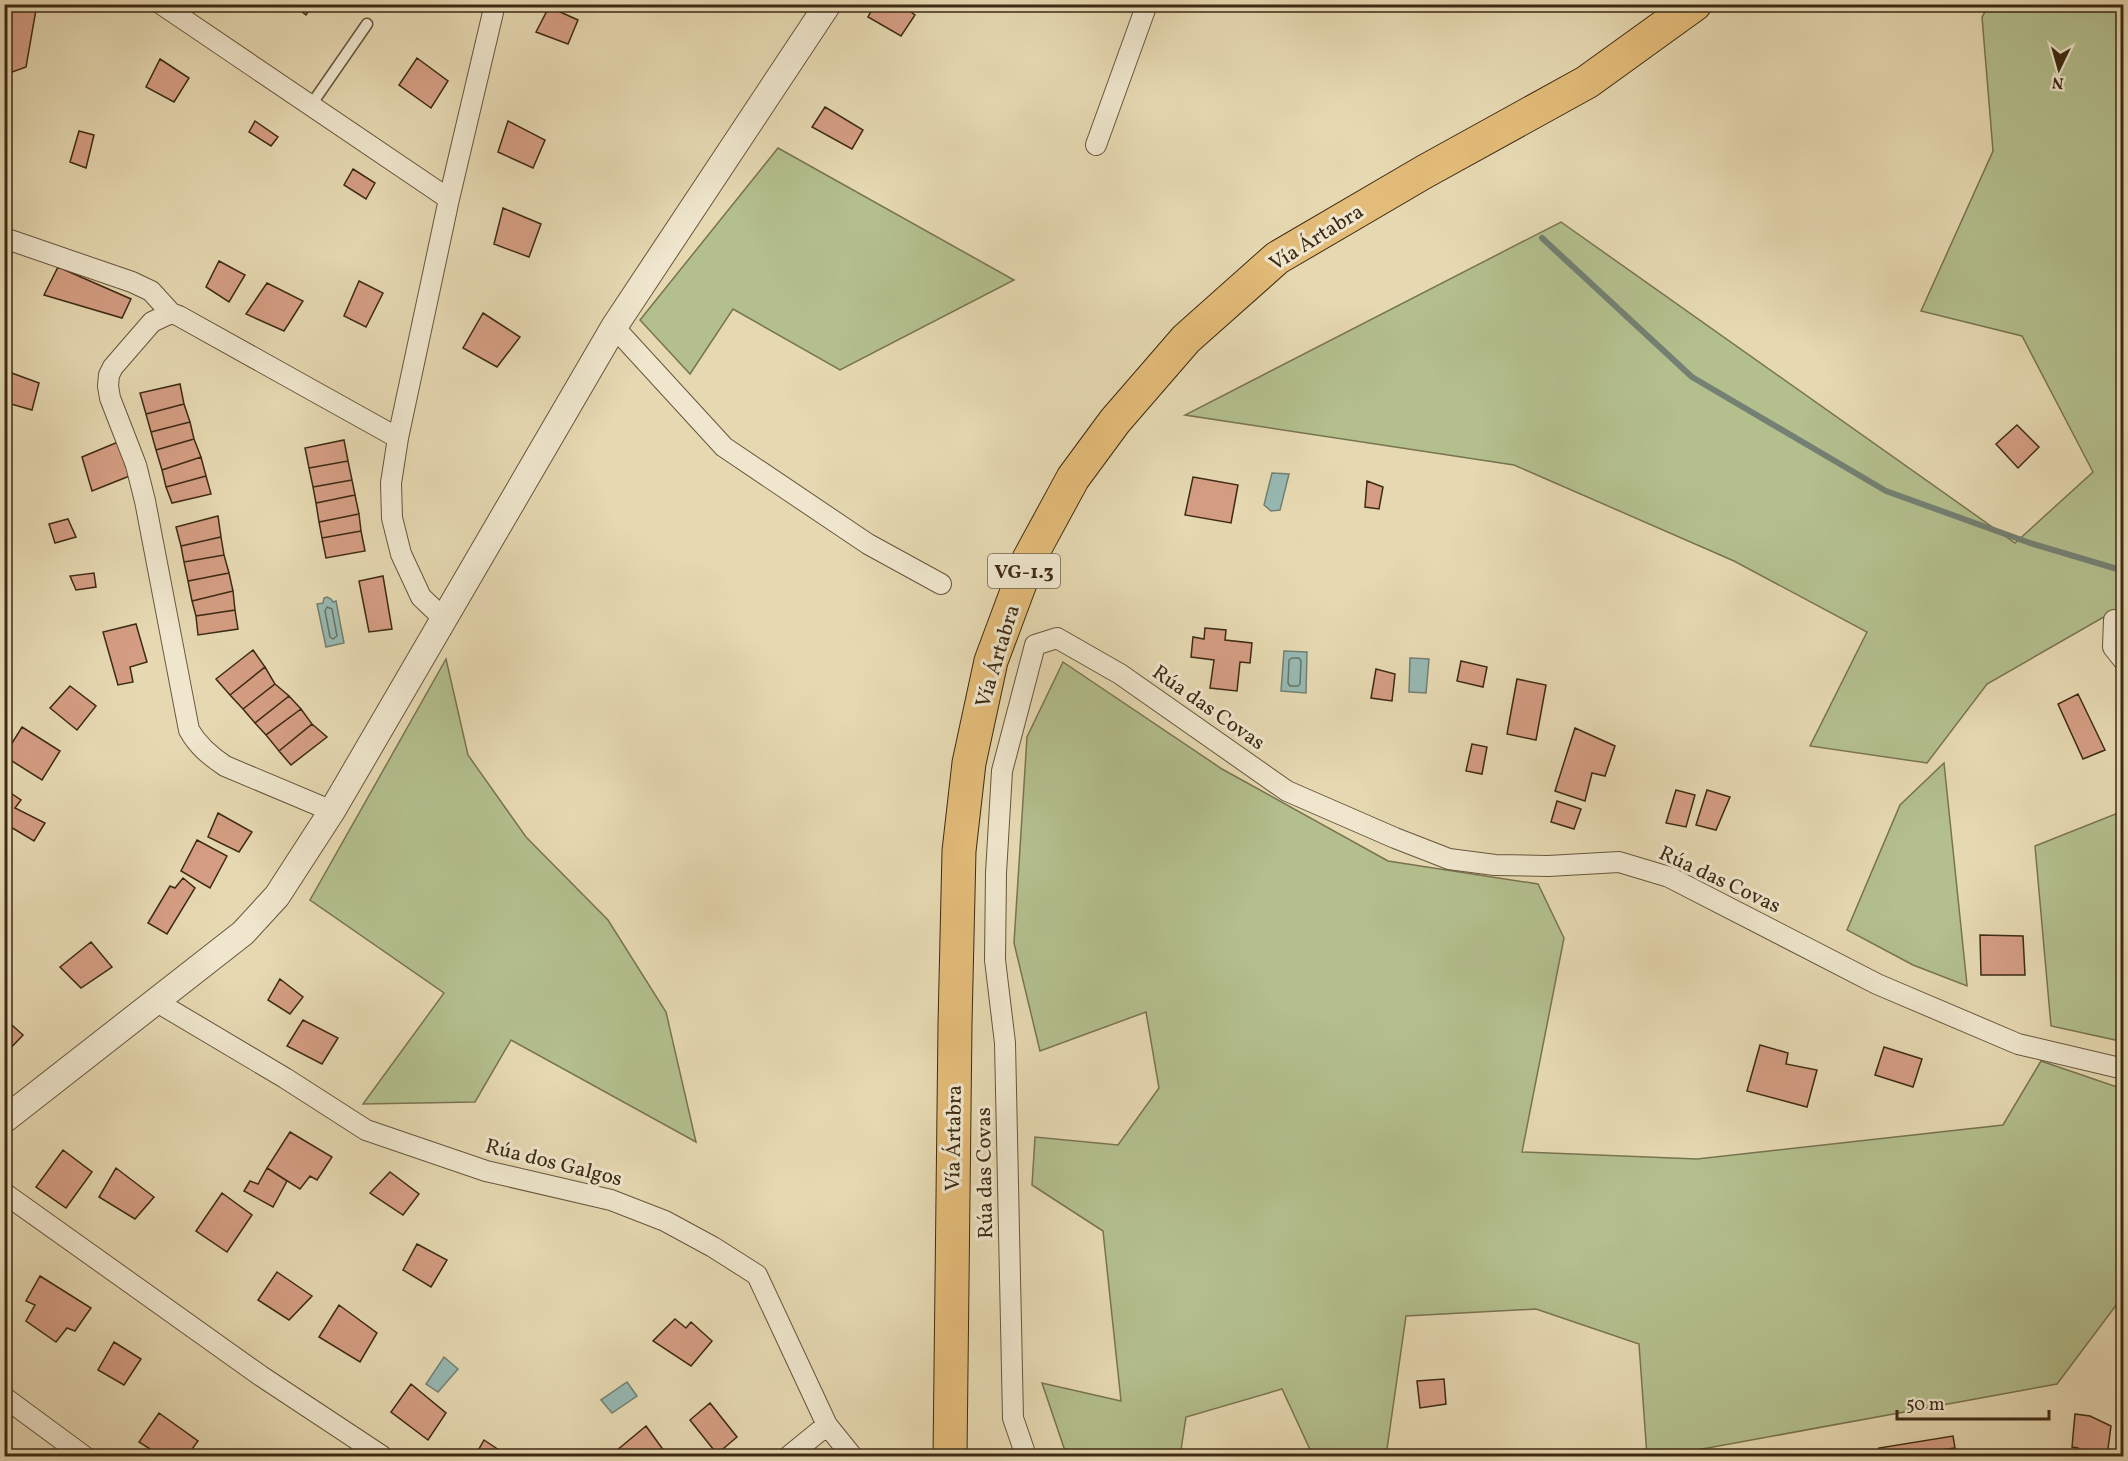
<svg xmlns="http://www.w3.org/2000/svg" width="2128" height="1461" viewBox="0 0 2128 1461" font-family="Vollkorn,serif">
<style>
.green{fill:#b3bf8d;stroke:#787450;stroke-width:1.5}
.water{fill:#97b9b3;stroke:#738073;stroke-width:1.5}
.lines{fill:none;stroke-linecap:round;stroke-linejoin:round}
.shore{stroke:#6a7264;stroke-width:1.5}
.stream{stroke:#738073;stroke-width:6}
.building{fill:#d59e84;stroke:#3d2a14;stroke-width:1.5}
.service-casing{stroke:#67563c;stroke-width:13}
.minor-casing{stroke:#67563c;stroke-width:22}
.tertiary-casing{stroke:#67563c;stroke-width:28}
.trunk-casing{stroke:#3d2a14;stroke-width:35}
.service{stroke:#efe6cd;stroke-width:10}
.minor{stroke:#efe6cd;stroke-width:20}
.tertiary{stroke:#efe6cd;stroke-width:26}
.trunk{stroke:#e3bc79;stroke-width:33}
.labels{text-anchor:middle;stroke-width:6;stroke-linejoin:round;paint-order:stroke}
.shield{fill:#efe6cd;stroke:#72624c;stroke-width:1.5}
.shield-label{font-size:20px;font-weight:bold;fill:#3d2a14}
.street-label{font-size:21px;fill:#3d2a14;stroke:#efe6cd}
</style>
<rect width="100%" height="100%" fill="#e6d9b2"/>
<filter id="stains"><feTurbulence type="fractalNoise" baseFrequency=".00333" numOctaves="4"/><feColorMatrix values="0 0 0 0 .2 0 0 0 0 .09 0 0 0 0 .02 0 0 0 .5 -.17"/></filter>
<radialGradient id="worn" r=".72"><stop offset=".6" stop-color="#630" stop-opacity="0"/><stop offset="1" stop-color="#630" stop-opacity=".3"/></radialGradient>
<path class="green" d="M 1989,5 L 2123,5 L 2123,606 L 1987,684 L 1927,763 L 1810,746 L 1867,632 L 1734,561 L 1514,465 L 1185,415 L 1561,222 L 2015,543 L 2093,472 L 2022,336 L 1921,311 L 1993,151 L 1982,17 Z
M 778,148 L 1014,280 L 840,370 L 733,309 L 690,374 L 640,320 Z
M 446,659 L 468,755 L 526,837 L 608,920 L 666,1012 L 696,1142 L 511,1040 L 475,1102 L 363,1104 L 444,993 L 310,900 Z
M 1063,662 L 1222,769 L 1388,861 L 1538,884 L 1564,938 L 1522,1152 L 1697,1159 L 2003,1125 L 2041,1061 L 2120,1088 L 2124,1173 L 2123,1296 L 2057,1384 L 1664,1456 L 1647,1456 L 1639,1344 L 1536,1309 L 1406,1316 L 1386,1456 L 1313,1456 L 1282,1389 L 1186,1417 L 1180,1456 L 1076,1456 L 1064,1448 L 1042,1383 L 1121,1401 L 1103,1231 L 1032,1185 L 1035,1137 L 1118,1145 L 1159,1088 L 1146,1012 L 1040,1051 L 1014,943 L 1027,737 Z
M 1944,763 L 1967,985 L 1967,986 L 1913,965 L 1847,930 L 1900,805 Z
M 2123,811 L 2124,1025 L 2120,1041 L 2051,1026 L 2035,846 Z"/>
<path class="water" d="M 1272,473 L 1289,474 L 1280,510 L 1271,511 L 1264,505 Z
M 327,597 L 331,599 L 333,602 L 336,601 L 344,643 L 326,647 L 317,604 L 323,603 L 324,598 Z
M 1284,651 L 1307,652 L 1306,693 L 1281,691 Z
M 1410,658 L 1429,659 L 1426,693 L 1409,692 Z
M 444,1357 L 458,1369 L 438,1392 L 426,1384 Z
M 627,1382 L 637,1396 L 612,1413 L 601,1400 Z"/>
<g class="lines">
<path class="shore" d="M 327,607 L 332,609 L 337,636 L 333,639 L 330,637 L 325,611 Z
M 1292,658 L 1299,658 L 1301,661 L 1300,684 L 1298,686 L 1290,686 L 1288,683 L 1289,660 Z"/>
<path class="stream" d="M 1542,238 L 1692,377 L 1886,491 L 2030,543 L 2124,571"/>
</g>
<path class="building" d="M 21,4 L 37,4 L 26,67 L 4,75 L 4,6 L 20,8 Z
M 292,4 L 313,4 L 306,15 Z
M 875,4 L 900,4 L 915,15 L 901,36 L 868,17 Z
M 549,7 L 578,20 L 568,44 L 536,32 Z
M 417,58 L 448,81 L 431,108 L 399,85 Z
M 160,59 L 189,78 L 174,102 L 146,87 Z
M 825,107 L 863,130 L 852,149 L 812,127 Z
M 255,121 L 278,137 L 271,146 L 249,132 Z
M 508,121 L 545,140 L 533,168 L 498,152 Z
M 79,131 L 94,135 L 86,168 L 70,162 Z
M 353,169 L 375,183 L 366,199 L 344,185 Z
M 503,208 L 541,224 L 529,257 L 494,244 Z
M 219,261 L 245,275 L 229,302 L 206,287 Z
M 58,267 L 131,299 L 122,318 L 44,295 Z
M 359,281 L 383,293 L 366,327 L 344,316 Z
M 267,283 L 303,301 L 284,331 L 246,314 Z
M 483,313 L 520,337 L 497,367 L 463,348 Z
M 9,372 L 39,383 L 32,410 L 4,402 L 4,388 Z
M 180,384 L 184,404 L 146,414 L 140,393 Z
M 184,404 L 190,422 L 151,432 L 146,414 Z
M 190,422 L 194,439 L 156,450 L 151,432 Z
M 2017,425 L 2039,447 L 2018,468 L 1996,444 Z
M 194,439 L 201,457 L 162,470 L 156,450 Z
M 344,440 L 348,461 L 309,468 L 305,448 Z
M 118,442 L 132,475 L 92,491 L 82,457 Z
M 201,457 L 206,476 L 166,487 L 162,470 Z
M 348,461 L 352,480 L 313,487 L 309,468 Z
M 206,476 L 211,494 L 172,503 L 166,487 Z
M 1193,477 L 1238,485 L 1231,523 L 1185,515 Z
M 352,480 L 355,495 L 316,503 L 313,487 Z
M 1367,481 L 1383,487 L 1379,509 L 1365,507 Z
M 355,495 L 359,514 L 319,522 L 316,503 Z
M 359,514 L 361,531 L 322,538 L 319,522 Z
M 218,516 L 221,537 L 181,546 L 176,527 Z
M 68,519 L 76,537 L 55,543 L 49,524 Z
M 361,531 L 365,551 L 326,558 L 322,538 Z
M 221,537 L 224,555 L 184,562 L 181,546 Z
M 224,555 L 229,573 L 188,581 L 184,562 Z
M 94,573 L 96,587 L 76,590 L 70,576 Z
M 229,573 L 233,591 L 192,601 L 188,581 Z
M 383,576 L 392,629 L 369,632 L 359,581 Z
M 233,591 L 235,610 L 196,616 L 192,601 Z
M 235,610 L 238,629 L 198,635 L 196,616 Z
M 136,624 L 147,662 L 130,667 L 133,682 L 118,685 L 103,632 Z
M 1205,628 L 1226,630 L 1225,640 L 1252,643 L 1250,663 L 1240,662 L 1237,691 L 1210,688 L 1214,660 L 1191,657 L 1193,637 L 1204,639 Z
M 253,650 L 265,667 L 230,695 L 216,679 Z
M 1461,661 L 1487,667 L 1483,687 L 1457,681 Z
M 265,667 L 275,684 L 243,709 L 230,695 Z
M 1376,669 L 1395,674 L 1392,701 L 1371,698 Z
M 1517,679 L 1546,685 L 1536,740 L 1507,734 Z
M 275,684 L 289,696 L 255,723 L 243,709 Z
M 70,686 L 96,706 L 77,730 L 50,708 Z
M 2078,694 L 2105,750 L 2083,759 L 2058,704 Z
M 289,696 L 301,709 L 266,735 L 255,723 Z
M 301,709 L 312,724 L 279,751 L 266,735 Z
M 312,724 L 327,737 L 291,765 L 279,751 Z
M 22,727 L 60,751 L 42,780 L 4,756 Z
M 1575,728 L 1615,746 L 1605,776 L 1592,773 L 1585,801 L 1555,791 Z
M 1472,744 L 1487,747 L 1482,774 L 1466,771 Z
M 6,790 L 21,800 L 15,808 L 45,823 L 34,841 L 4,823 Z
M 1676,790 L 1695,795 L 1686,827 L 1666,823 Z
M 1707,790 L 1730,797 L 1716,830 L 1696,825 Z
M 1557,801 L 1581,809 L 1574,829 L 1551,822 Z
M 218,813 L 252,832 L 239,852 L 208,837 Z
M 197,840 L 227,856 L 210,888 L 181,871 Z
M 183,878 L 195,888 L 167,934 L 148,923 L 170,886 L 175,888 Z
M 1980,935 L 2023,936 L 2025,975 L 1981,975 Z
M 91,942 L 112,967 L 81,988 L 60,967 Z
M 280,979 L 303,997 L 290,1014 L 268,1000 Z
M 4,1018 L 23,1035 L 4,1055 Z
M 303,1020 L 338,1038 L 322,1064 L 287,1046 Z
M 1760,1045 L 1788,1053 L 1786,1064 L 1817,1070 L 1807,1107 L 1747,1091 Z
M 1884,1047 L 1922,1059 L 1913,1087 L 1875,1075 Z
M 290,1132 L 332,1157 L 317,1180 L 310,1176 L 300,1189 L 267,1168 Z
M 63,1150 L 92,1172 L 66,1208 L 36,1187 Z
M 116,1168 L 154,1197 L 135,1219 L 99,1197 Z
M 267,1168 L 287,1181 L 273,1207 L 244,1191 L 250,1181 L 258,1184 Z
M 390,1172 L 419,1194 L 403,1215 L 370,1193 Z
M 222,1193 L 252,1215 L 227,1252 L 196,1231 Z
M 417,1244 L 447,1260 L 431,1287 L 403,1270 Z
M 277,1272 L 312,1296 L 289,1320 L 258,1300 Z
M 40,1276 L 91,1308 L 75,1331 L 67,1328 L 56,1342 L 26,1321 L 35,1305 L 26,1301 Z
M 339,1305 L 377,1333 L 360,1362 L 319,1337 Z
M 675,1319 L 686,1328 L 691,1322 L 712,1341 L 691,1366 L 653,1341 Z
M 114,1342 L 141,1359 L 124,1385 L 98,1370 Z
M 1444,1379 L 1446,1404 L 1420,1408 L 1417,1381 Z
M 411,1384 L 446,1413 L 428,1440 L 391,1412 Z
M 710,1403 L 737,1437 L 717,1454 L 690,1420 Z
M 159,1413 L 198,1441 L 187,1456 L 161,1456 L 139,1442 Z
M 2075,1414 L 2090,1416 L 2111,1426 L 2107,1456 L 2078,1456 L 2078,1448 L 2072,1447 Z
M 646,1426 L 667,1455 L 611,1456 L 610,1456 Z
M 1953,1436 L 1955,1448 L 1941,1450 L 1942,1456 L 1881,1456 L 1879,1448 Z
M 484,1440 L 508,1456 L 475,1456 Z"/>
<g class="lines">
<g class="service-casing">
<path id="service" d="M 182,18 L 191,4
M 311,105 L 367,24"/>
</g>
<g class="minor-casing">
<path id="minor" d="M 161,4 L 449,199
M 1096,145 L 1147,4
M 4,238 L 132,282 L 151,291 L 171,313
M 614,327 L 724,447 L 868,544 L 941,584
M 444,619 L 421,597 L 401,554 L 392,518 L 391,483 L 398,438 L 449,199 L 495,4
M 2114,620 L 2113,647 L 2124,661
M 332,811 L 225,766 C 210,756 198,746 189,730 L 145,501 L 136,465 L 110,398 L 108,386 L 109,375 L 113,367 L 152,322 L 171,313 L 179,316 L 398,438
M 157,1002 L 285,1078 L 366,1130 L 486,1171 L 611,1200 L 665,1221 L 713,1247 L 757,1275 L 827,1425 L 852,1456
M 4,1193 L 261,1376 L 382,1456
M 4,1397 L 84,1456
M 789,1456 L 827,1425
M 1026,1456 L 1013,1418 L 1005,1043 L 995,960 L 996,873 L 1002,771 L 1035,645 L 1057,638 L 1120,674 L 1287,791 L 1395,838 L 1449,859 L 1495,865 L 1548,866 L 1619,862 L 1669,877 L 1877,984 L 2018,1044 L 2124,1069"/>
</g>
<g class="tertiary-casing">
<path id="tertiary" d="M 4,1120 L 243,933 L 277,896 L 332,811 L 614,327 L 828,4"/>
</g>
<g class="trunk-casing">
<path id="trunk" d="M 950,1456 L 955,1024 L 959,851 L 969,763 L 991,661 L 1029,559 L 1073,478 L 1115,421 L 1186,339 L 1277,258 L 1424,172 L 1587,82 L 1695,4"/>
</g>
<use href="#service" class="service"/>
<use href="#minor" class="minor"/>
<use href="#tertiary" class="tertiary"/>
<use href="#trunk" class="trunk"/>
</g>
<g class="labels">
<rect class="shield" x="988" y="554" width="72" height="34" rx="4.5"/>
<g class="shield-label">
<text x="1024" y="578">VG-1.3</text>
</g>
<g class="street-label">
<text transform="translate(1316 237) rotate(-32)" y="7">Vía Ártabra</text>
<text transform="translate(997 656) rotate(-73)" y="7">Vía Ártabra</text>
<text transform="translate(1209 707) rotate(35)" y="7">Rúa das Covas</text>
<text transform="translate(1720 879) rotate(25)" y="7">Rúa das Covas</text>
<text transform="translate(953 1138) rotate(-89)" y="7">Vía Ártabra</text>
<text transform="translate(554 1162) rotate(14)" y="7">Rúa dos Galgos</text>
<text transform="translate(984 1173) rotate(-91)" y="7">Rúa das Covas</text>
</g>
</g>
<rect width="2128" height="1461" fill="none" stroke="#e6d9b2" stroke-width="24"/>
<rect x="6" y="6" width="2116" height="1449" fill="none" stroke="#3d2a14" stroke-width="3"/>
<rect x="12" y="12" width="2104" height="1437" fill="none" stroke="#3d2a14" stroke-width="1.5"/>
<g transform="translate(2059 69) rotate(185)" stroke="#efe6cd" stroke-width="4.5" paint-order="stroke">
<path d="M0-4.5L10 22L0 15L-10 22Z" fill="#3d2a14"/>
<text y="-9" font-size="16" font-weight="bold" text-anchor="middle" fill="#3d2a14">N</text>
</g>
<path d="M1897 1410v9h152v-9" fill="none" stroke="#3d2a14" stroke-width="3"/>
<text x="1906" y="1410" font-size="18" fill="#3d2a14" stroke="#efe6cd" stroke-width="4.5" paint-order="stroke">50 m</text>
<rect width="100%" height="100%" filter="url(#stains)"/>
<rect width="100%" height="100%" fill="url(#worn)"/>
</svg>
